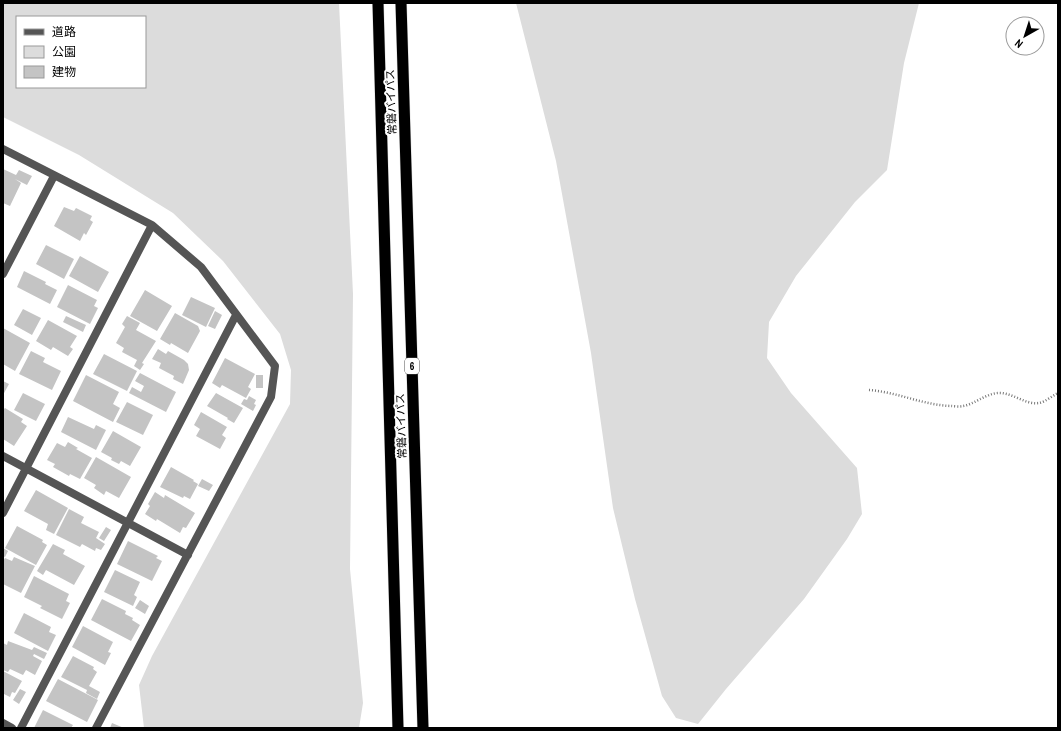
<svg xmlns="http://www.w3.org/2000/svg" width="1061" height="731" viewBox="0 0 1061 731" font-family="'Archivo Narrow','Noto Sans JP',sans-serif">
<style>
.green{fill:#dcdcdc;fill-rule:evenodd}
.building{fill:#c4c4c4}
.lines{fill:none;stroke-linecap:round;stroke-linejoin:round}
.trunk-casing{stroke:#dbdbdb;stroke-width:12}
.path{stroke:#777;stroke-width:2.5;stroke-dasharray:1 2;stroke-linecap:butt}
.minor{stroke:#555;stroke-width:8}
.trunk{stroke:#000;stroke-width:11}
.labels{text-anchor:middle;stroke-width:4;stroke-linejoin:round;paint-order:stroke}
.shield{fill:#fff;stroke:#4c4c4c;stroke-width:1}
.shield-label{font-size:10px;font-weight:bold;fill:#000}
.street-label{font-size:11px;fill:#000;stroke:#fff}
</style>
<rect width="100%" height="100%" fill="#fff"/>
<path class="green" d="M 3,3 L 339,3 L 353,294 L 350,569 L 363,703 L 359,728 L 144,728 L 139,685 L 152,656 L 290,404 L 291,370 L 280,334 L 223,261 L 173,213 L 79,155 L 3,117 ZM 17,17 L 145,17 L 145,87 L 17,87 Z
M 516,3 L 919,3 L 904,63 L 887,170 L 855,202 L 796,276 L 769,322 L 767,358 L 791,393 L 857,468 L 862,514 L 847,539 L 804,599 L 726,689 L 698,724 L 676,718 L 662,696 L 635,599 L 613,508 L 591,353 L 556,161 Z"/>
<path class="building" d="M 3,169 L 16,175 L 19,170 L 32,176 L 27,185 L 15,179 L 21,183 L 10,206 L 3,203 Z
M 64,207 L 74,211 L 76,208 L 92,216 L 90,220 L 93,222 L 86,235 L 84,233 L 80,241 L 54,226 Z
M 46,245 L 74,259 L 64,279 L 36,264 Z
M 80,256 L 109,272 L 98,292 L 69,276 Z
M 24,271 L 46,282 L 45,284 L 57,290 L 50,304 L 17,287 Z
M 68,285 L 97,300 L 94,306 L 98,308 L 90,324 L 57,307 Z
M 145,290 L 172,306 L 157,331 L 130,316 Z
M 191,297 L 215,308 L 206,327 L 182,315 Z
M 23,309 L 41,318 L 32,335 L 14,325 Z
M 215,311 L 222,315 L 215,329 L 208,326 Z
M 175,313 L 198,326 L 200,331 L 188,353 L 171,343 L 170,345 L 160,339 Z
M 66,316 L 86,325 L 83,332 L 63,322 Z
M 127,316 L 140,323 L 136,330 L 156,341 L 142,363 L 144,364 L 140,370 L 134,366 L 137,360 L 122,352 L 124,348 L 116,343 L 125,327 L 122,324 Z
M 48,320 L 77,336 L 70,347 L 73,349 L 68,356 L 53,347 L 51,350 L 36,341 Z
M 3,328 L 30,343 L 15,371 L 3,364 Z
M 158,349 L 166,354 L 168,351 L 184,360 L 188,364 L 189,370 L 183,384 L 173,379 L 174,376 L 159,368 L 161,363 L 152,359 Z
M 31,351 L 45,358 L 43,362 L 61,371 L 52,390 L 19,374 Z
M 104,354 L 137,371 L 127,391 L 93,374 Z
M 225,358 L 255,374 L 248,387 L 251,389 L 246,398 L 222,385 L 220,388 L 212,383 Z
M 140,373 L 176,392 L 166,412 L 129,393 L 132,387 L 141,392 L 144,386 L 135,381 Z
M 86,375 L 119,392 L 113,404 L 120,408 L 113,422 L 73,401 Z
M 256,375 L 263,375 L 263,388 L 256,388 Z
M 3,381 L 9,384 L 3,395 Z
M 23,393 L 45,404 L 36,421 L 14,410 Z
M 216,393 L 243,408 L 234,423 L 227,419 L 228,418 L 207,406 Z
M 249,396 L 256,400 L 254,404 L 256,405 L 253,411 L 241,404 L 244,399 L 247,400 Z
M 127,402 L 153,415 L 143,435 L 116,422 Z
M 5,408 L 23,419 L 21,422 L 27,426 L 14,446 L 3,439 L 3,410 Z
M 201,412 L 227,427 L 222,435 L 226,438 L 220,449 L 196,436 L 200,429 L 194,425 Z
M 68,417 L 94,429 L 96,425 L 106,430 L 96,450 L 61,432 Z
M 113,431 L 141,447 L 130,466 L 121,461 L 119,464 L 111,460 L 112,458 L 101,452 Z
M 68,442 L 78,448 L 76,449 L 92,458 L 80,479 L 70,474 L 69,476 L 53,467 L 55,464 L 47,460 L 57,443 L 65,447 Z
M 96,457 L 131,477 L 119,498 L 106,491 L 104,495 L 94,488 L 96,485 L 84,478 Z
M 171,467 L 194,480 L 193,481 L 198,484 L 190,499 L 184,496 L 183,498 L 160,487 Z
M 202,479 L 213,485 L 209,491 L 198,486 Z
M 36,490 L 68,508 L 54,534 L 46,530 L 48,524 L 24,511 Z
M 155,492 L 164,498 L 165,495 L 195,513 L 186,528 L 183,527 L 180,533 L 157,519 L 156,521 L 145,514 L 150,506 L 148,504 Z
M 69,509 L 84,517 L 81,523 L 99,532 L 96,538 L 105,544 L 101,550 L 96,548 L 95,551 L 82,544 L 80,547 L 56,535 Z
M 17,526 L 43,540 L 42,542 L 47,545 L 36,565 L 5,548 Z
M 106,527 L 111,530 L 104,541 L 99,538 Z
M 128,541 L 158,556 L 156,558 L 162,561 L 152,581 L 117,564 Z
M 53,544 L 65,550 L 63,554 L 85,566 L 74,585 L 46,570 L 43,575 L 37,571 Z
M 3,548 L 8,551 L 5,557 L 3,556 Z
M 14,557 L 35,566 L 21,593 L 3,584 L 3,561 L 5,558 L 12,561 Z
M 115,570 L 140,582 L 134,595 L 137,597 L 133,606 L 104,592 Z
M 34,576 L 69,594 L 66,601 L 70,603 L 62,619 L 40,608 L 42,606 L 24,597 Z
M 102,599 L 126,611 L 125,614 L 133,618 L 132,620 L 140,625 L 131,641 L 91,620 Z
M 140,600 L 149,606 L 145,614 L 135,608 Z
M 24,613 L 51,627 L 49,632 L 56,635 L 48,651 L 14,633 Z
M 83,626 L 113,642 L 108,652 L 111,653 L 105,665 L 72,647 Z
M 8,641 L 32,650 L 34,647 L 47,653 L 44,659 L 34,654 L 33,656 L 42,661 L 35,675 L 26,670 L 23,675 L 10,669 L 8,672 L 3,670 L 3,643 L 7,645 Z
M 73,656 L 94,667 L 93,669 L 97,672 L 89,686 L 100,692 L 97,699 L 86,693 L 87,690 L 61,677 Z
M 3,671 L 22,681 L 15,693 L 12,692 L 10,697 L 4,694 L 3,697 Z
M 58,679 L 98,700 L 87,722 L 46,701 Z
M 20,689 L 26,692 L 19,704 L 13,700 Z
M 43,710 L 73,725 L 71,728 L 34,728 Z
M 112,723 L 124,728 L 110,728 Z"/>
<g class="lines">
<g class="trunk-casing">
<path id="trunk" d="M 378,3 L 398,728
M 401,3 L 423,728"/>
</g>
<path class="path" d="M 869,390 C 897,392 923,405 951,406 C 954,406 959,407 963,406 C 975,404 985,394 998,393 C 1012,392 1025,405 1039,403 C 1045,402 1052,396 1058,393"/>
<path class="minor" d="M 3,149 L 152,225 L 201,267 L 275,366 L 271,397 L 96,728
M 3,274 L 54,176
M 3,456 L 188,555
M 3,513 L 152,225
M 3,723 L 12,728
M 21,728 L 236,315"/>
<use href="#trunk" class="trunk"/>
</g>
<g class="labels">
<rect class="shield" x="405" y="358" width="14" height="16" rx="3"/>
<g class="shield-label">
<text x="412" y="370">6</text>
</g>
<g class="street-label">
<text transform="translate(391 102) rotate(-92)" y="4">常磐バイパス</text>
<text transform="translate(401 426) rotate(-92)" y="4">常磐バイパス</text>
</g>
</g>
<rect width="1061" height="731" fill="none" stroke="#000000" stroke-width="8"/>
<rect x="16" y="16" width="130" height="72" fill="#ffffff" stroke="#999999"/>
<rect x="24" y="29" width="20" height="6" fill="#555555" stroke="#999999"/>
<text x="52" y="36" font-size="12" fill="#000000">道路</text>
<rect x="24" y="46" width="20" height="12" fill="#dcdcdc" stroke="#999999"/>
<text x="52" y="56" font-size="12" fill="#000000">公園</text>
<rect x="24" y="66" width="20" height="12" fill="#c4c4c4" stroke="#999999"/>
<text x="52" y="76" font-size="12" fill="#000000">建物</text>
<g transform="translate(1025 36) rotate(219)"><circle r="19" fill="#ffffff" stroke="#999999"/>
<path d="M0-3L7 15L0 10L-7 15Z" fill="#000000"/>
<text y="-6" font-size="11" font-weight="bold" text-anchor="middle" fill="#000000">N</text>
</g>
</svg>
